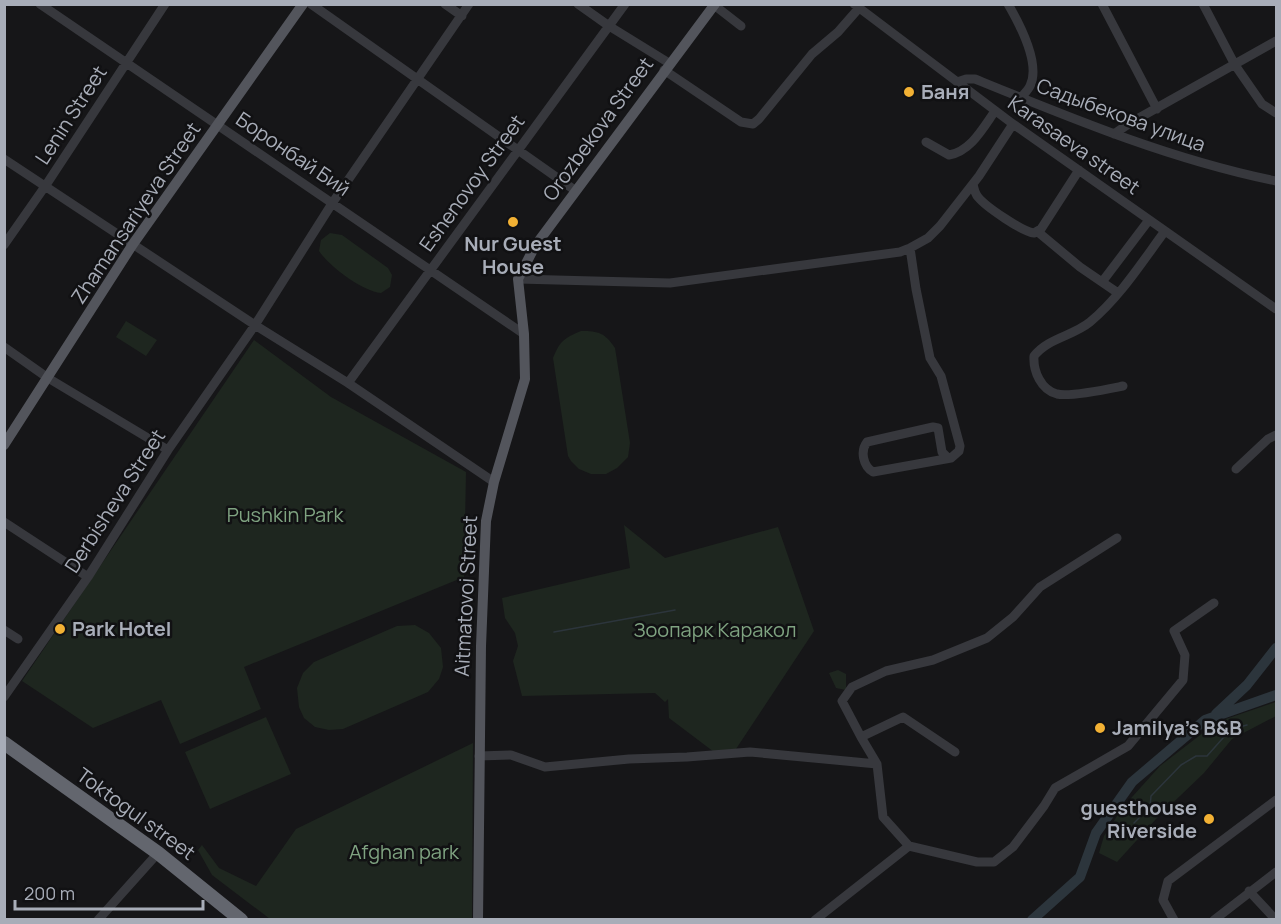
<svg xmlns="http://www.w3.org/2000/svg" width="1281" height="924" viewBox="0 0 1281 924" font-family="Manrope,sans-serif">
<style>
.green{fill:#1e261f}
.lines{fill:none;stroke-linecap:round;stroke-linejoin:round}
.stream{stroke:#2c353c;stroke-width:1.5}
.river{stroke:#2c353c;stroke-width:10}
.minor{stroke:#37383d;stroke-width:9}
.major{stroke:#53555c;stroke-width:10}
.highway{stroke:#63666e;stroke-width:14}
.poi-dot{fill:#f2b134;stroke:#111113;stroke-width:2}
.labels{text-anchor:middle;stroke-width:5;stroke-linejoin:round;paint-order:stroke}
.poi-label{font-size:20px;font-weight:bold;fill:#a8adb8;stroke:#111113;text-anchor:start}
.street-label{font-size:20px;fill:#a8adb8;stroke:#111113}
.park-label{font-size:20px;fill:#7fa381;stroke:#111113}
</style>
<rect width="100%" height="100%" fill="#161618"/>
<path class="green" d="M 330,233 L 342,235 L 388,268 L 392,275 L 390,287 L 381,293 C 362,291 330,267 319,251 L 321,240 Z
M 126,321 L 157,340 L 146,356 L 116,337 Z
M 581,331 C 599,331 605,333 615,348 L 630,443 L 628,457 L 617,468 L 606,474 L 591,474 L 579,469 L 571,461 L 568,456 L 553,358 C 560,341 564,338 581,331 Z
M 254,340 L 331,397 L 466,472 L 464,577 L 244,667 L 261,709 L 180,744 L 161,700 L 93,728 L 22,681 Z
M 624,525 L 665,558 L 778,527 L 814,631 L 736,749 L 714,752 L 669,718 L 668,699 L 665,702 L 655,693 L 522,696 L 513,661 L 518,646 L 515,633 L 505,618 L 502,598 L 630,568 Z
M 415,625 L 429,633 L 441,648 L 443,667 L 439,679 L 428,692 L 343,729 L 329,730 L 315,727 L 304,718 L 299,707 L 297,688 L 303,673 L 314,662 L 397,626 Z
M 838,670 L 846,674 L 846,690 L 836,688 L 829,673 Z
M 1276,702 L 1276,716 L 1232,739 L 1204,773 L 1157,818 L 1117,862 L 1099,853 L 1104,836 L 1123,807 L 1160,766 L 1217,722 Z
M 266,717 L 291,774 L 210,809 L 185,752 Z
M 473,743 L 472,919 L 270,919 L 212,875 L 198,850 L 202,845 L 219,868 L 256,886 L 296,829 Z"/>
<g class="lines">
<path class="stream" d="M 554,632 L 675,610
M 1134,823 L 1150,807 L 1151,796 L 1181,765 L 1196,756 L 1207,756 L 1231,729 L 1247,725"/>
<path class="river" d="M 1216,714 L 1247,685 L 1276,648
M 1032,920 L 1080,877 L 1096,833 L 1132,782 L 1205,720 L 1276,695"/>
<path class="minor" d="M 40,4 L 524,334
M 311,4 L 576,191
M 445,4 L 462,16
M 578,4 L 609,26 L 669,63
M 854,4 L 1013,124 L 1276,309
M 1008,4 C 1019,23 1041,64 1030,86 C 1028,90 1024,94 1021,98
M 1102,4 L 1157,109
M 1203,4 L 1235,65 L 1262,104 L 1276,113
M 714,5 L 741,26
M 664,70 L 741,122 L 753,124 L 759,119 L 812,54 L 838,32 L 859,8
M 957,82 L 966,79 L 975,79 C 1073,119 1172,160 1276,181
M 1114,134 L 1130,123 L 1276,41
M 926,142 L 949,155 C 971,151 983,128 995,111
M 4,159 L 255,325 L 348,383 L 494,482
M 973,184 C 974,189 975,194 978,197 C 986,207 1023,232 1034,233 L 1041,229 L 1079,170
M 1038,232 L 1080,267 L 1118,293
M 4,245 L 46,185 L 165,4
M 910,248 L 916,289 L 930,358 L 941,376 L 960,446 L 959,451 L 951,458 L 873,472 C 863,466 860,451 867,442 L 933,427 L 938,428 L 942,452 L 948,458
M 518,279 L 670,283 L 900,252 L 910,248 L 928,238 L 940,226 L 979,176 L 1013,124
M 1102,282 L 1149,220
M 4,347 L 48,378 L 168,450
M 348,383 L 625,4
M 1123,386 C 1108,389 1071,397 1057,394 C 1041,390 1033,371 1034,356 C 1048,338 1073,336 1090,322 C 1120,297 1142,262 1165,231
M 1236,469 L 1268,439 L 1276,435
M 4,522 L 88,577
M 4,630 L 18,639
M 4,697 L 88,577 L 168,450 L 255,325 L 333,202 L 469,4
M 861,737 L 842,701 L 852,687 L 886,671 L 933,660 L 987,638 L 1013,617 L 1040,587 L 1117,538
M 479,756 L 511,755 L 545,767 L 629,759 L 687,757 L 750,752 L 877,764
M 909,846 L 977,862 L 994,862 L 1013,847 L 1044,806 L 1055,788 L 1128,746 L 1183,680 L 1185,655 L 1174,631 L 1214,603
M 909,846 L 883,817 L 877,764 L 861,737 L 903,717 L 955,752
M 1249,891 L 1276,920
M 98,920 L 158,853
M 815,920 L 909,846
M 1174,920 L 1163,900 L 1168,881 L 1276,800
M 1214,920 L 1276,872"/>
<path class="major" d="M 4,445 L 133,244 L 303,4
M 478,920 L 481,646 L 486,521 L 494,482 L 525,379 L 524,334 L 518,279 L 535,246 L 715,4"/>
<path class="highway" d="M 4,743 L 158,853 L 241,920"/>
</g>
<g class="poi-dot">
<circle cx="909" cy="92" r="6"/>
<circle cx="513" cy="222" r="6"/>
<circle cx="60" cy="629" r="6"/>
<circle cx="1100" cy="728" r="6"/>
<circle cx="1209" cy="819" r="6"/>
</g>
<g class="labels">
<g class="poi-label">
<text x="921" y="99">Баня</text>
<text x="513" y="251" text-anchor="middle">Nur Guest<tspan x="513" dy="23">House</tspan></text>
<text x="72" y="636">Park Hotel</text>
<text x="1112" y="735">Jamilya's B&amp;B</text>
<text x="1197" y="815" text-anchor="end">guesthouse<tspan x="1197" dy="23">Riverside</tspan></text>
</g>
<g class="street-label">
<text transform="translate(71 115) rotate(-57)" y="7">Lenin Street</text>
<text transform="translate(1121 115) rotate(20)" y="7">Садыбекова улица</text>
<text transform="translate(598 129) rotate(-54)" y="7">Orozbekova Street</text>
<text transform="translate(1074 145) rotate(35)" y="7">Karasaeva street</text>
<text transform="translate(293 154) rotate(34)" y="7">Боронбай Бий</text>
<text transform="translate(472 183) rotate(-54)" y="7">Eshenovoy Street</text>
<text transform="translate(136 213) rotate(-56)" y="7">Zhamansariyeva Street</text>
<text transform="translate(115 501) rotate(-57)" y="7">Derbisheva Street</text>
<text transform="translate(466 596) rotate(-87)" y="7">Aitmatovoi Street</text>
<text transform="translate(136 814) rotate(36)" y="7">Toktogul street</text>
</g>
<g class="park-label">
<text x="285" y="522">Pushkin Park</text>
<text x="715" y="637">Зоопарк Каракол</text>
<text x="404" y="859">Afghan park</text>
</g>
</g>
<rect width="1281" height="924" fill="none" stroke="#a8adb8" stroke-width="12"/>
<path d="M15 900v9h188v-9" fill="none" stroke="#a8adb8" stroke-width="3"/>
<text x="24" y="900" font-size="18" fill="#a8adb8" stroke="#111113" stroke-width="4.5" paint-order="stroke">200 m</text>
</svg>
